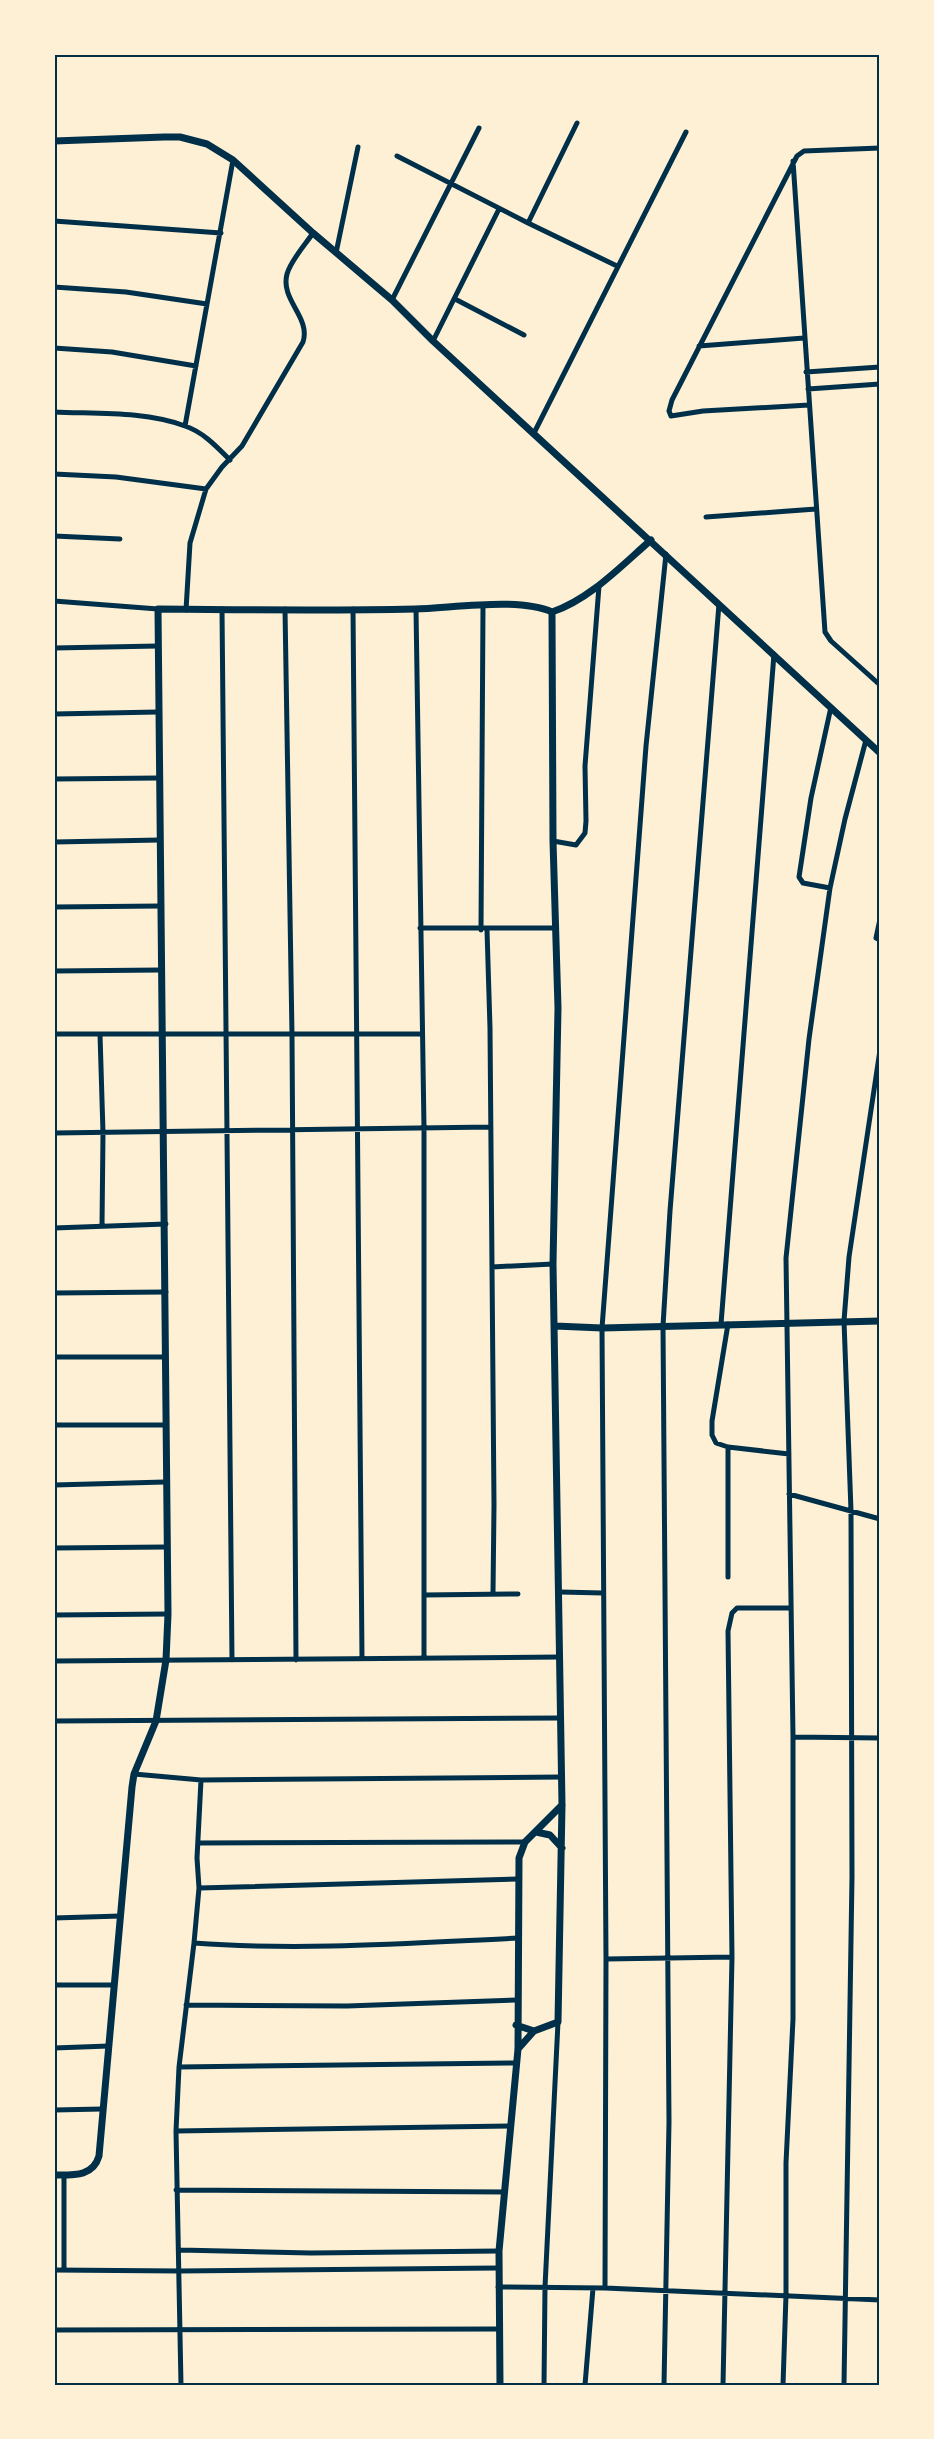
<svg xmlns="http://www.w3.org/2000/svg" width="934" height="2439" viewBox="0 0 934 2439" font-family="'Archivo Narrow',sans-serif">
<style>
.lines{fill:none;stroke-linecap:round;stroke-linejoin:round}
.minor{stroke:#003049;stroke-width:5}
.tertiary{stroke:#003049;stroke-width:7}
.neatline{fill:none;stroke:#003049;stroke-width:2}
</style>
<rect width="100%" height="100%" fill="#fdf0d5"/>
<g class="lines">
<path class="minor" d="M 397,156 L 528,223 L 617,266
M 793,161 L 825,632 L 831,641 L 880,685
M 54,221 L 221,233
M 528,223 L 577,123
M 336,253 L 358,147
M 54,287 L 126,292 L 207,304
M 455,299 L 524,335
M 392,300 L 479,128
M 433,341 L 499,209
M 699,346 L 804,338
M 54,348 L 112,352 L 196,366
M 806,372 L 880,367
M 808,389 L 880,384
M 809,405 L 703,411 L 671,416 L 669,411 L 672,400 L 797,156 L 804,151 L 880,148
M 54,412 C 96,414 145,411 185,426 C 203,432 216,446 230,460
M 185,426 L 233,160
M 534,433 L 686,132
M 54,474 L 116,477 L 206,489
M 706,517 L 816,509
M 54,536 L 120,539
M 54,601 L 158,609
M 222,609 L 232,1660
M 285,609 L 292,1035 L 296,1660
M 353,609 L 362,1659
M 416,609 L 424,1128 L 424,1658
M 186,610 L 190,543 L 206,489 L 222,467 L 242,446 L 303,342 C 311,317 280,300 287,274 C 291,260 305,245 313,233
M 54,648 L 158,646
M 54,714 L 158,712
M 54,779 L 159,778
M 553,841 L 576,845 L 585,833 L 586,821 L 585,766 L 599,586
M 54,842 L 160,840
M 830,888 L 803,883 L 799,877 L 811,798 L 831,707
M 54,907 L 161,906
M 880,919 L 876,938 L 880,940
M 420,928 L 556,928
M 481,930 L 483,606
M 487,930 L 490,1028 L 494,1505 L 493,1594
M 54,971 L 161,970
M 54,1034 L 422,1034
M 100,1034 L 103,1133 L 102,1226
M 54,1133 L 491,1127
M 54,1228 L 166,1224
M 492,1267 L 553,1264
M 54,1293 L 166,1292
M 721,1324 L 774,654
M 728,1324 L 712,1421 L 712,1435 L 716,1443 L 728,1447 L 789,1454
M 54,1357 L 165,1357
M 54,1425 L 166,1425
M 728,1447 L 728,1577
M 54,1485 L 165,1482
M 789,1494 L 880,1519
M 54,1548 L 167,1547
M 560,1592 L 603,1593
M 424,1595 L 518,1594
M 54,1615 L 168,1614
M 54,1661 L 560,1657
M 54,1721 L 561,1718
M 793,1737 L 880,1738
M 134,1774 L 201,1780 L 562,1777
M 198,1843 L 525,1842
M 199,1888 L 518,1879
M 54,1918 L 121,1916
M 194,1943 C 302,1951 411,1943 518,1938
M 606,1959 L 732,1957
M 54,1985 L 114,1985
M 186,2005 L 347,2006 L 517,2000
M 54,2048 L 109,2046
M 179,2067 L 515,2063
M 54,2110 L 102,2109
M 176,2131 L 511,2126
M 64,2175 L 64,2270
M 176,2190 L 505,2192
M 180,2250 L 311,2253 L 499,2251
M 54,2270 L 180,2271 L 498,2268
M 498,2287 L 605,2288 L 880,2300
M 605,2288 L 606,1959 L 602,1328 L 646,746 L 666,554
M 54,2330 L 498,2329
M 181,2385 L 176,2131 L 179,2067 L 194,1943 L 199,1888 L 197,1858 L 201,1780
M 544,2385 L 545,2287 L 558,2022
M 585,2385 L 593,2288
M 664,2385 L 669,2122 L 663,1326 L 670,1211 L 719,604
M 723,2385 L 732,1957 L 728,1631 L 732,1613 L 737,1608 L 791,1608
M 783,2385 L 786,2295 L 786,2163 L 793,2019 L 793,1737 L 786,1258 L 809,1039 L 830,888 L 845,819 L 866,740
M 844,2385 L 852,1877 L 851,1511 L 844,1321 L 849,1257 L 880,1050"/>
<path class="tertiary" d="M 54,141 L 164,137 L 180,137 L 207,144 L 233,160 L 313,233 L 392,300 L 433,341 L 880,753
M 552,612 C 590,599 621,566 651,540
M 555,1326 L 602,1328 L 880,1321
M 536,1832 L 550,1835 L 562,1848
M 516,2025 L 534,2031
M 518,2049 L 534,2031 L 558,2022 L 562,1805 L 553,1264 L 558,1008 L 553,841 L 552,612
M 54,2175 C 73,2175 93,2177 99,2156 L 132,1787 L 134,1774 L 156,1721 L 166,1660 L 168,1614 L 158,609 C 244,610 330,611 415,609 C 453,608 519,597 552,612
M 500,2385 L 499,2251 L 518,2049 L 519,1858 L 525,1842 L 562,1805"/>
</g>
<rect width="934" height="2439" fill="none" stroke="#fdf0d5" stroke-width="111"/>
<rect x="56" y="56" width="822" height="2328" class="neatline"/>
</svg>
